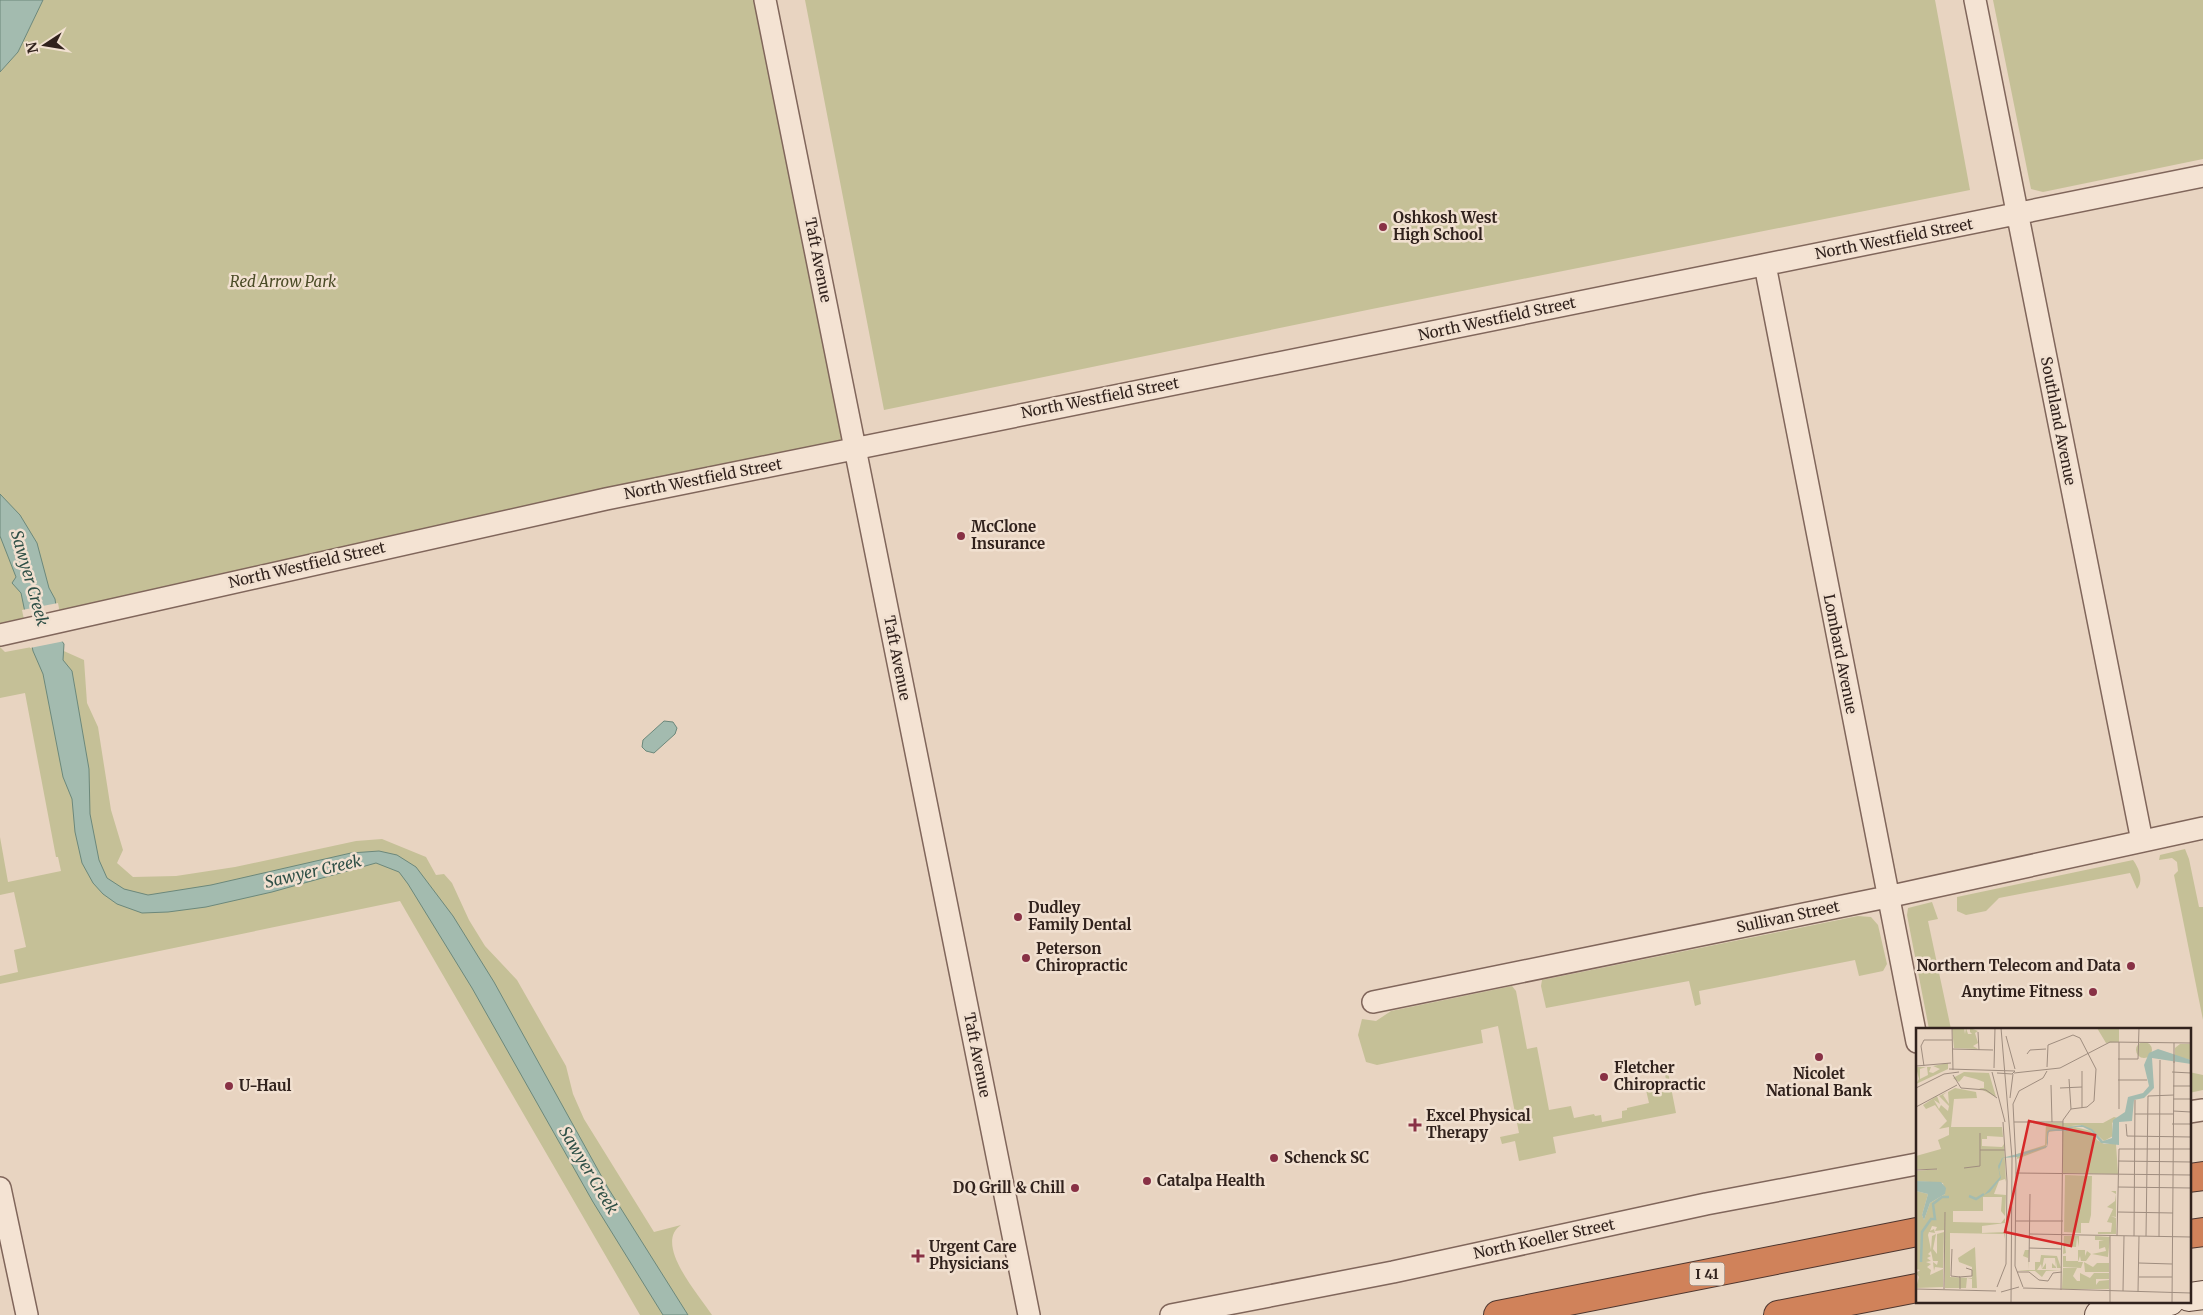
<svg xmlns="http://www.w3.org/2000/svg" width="2203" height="1315" viewBox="0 0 2203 1315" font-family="Merriweather,serif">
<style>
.green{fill:#c5c097}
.water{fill:#a3bbaf;stroke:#6c887b}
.pier{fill:#e8d4c1}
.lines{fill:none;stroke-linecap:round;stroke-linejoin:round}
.street-casing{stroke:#80665b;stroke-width:24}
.secondary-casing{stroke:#61483e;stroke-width:30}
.highway-casing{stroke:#4e362f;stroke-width:30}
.street{stroke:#f4e3d3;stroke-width:21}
.secondary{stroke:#f4e3d3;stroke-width:28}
.highway{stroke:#d0825a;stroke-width:28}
.poi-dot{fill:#883145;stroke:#f1e0d0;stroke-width:2}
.labels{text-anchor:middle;stroke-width:5;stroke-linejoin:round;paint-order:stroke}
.shield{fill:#f1e0d0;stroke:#6b5b53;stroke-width:1}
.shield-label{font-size:14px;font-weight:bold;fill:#31221d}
.poi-label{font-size:15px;font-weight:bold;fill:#31221d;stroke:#f1e0d0;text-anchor:start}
.street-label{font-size:15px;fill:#31221d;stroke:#f1e0d0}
.park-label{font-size:15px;font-style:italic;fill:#4a4b26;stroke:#f1e0d0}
.water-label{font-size:16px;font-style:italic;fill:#2e4f46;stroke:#f1e0d0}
.inset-river{fill:none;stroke:#a3bbaf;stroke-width:2.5}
.inset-road{fill:none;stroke:#9f8d7f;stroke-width:1}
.view{fill:#d62828;fill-opacity:0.15;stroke:#d62828;stroke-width:2.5}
.inset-edge{fill:none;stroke:#31221d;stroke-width:2.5}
</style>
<rect width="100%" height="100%" fill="#e8d4c1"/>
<path class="green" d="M 43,0 L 765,0 L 855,449 L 0,635 L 0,72 L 18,52 Z
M 805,0 L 1935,0 L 1970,190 L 1372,309 L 884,410 Z
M 1993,0 L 2203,0 L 2203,159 L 2043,192 L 2031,189 Z
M 48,644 L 84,660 L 87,703 L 98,727 L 111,810 L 123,850 L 117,863 L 133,877 L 176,876 L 235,867 L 356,841 L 382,839 L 426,857 L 436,875 L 444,874 L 452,883 L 469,920 L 485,946 L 517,980 L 566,1066 L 573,1094 L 584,1119 L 654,1232 L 681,1225 C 653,1244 699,1295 712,1315 L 640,1315 L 400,901 L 0,984 L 0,976 L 18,972 L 14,950 L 26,947 L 14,892 L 0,895 L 0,837 L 8,882 L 61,871 L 58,857 L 56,857 L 25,693 L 0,698 L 0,647 L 5,652 Z
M 2185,849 L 2189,859 L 2199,907 L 2203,907 L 2203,1020 L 2174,875 L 2178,871 L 2177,862 L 2172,858 L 2159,860 L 2160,855 Z
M 2133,860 C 2139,868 2144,881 2137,889 L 2130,873 L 1999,898 L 1986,911 L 1966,915 L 1957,911 L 1957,897 Z
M 1932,902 L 1938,919 L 1928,921 L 1951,1029 L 1929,1029 L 1907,915 L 1908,908 Z
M 1858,916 L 1871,917 L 1878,925 L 1887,964 L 1883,971 L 1859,976 L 1855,960 L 1699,991 L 1701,1004 L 1695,1006 L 1689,981 L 1546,1008 L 1541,986 L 1542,980 Z
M 1512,986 L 1516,991 L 1527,1049 L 1537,1047 L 1549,1110 L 1571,1106 L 1574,1118 L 1594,1114 L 1595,1116 L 1601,1115 L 1602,1122 L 1622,1118 L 1622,1111 L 1627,1110 L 1627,1108 L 1649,1103 L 1646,1090 L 1667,1086 L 1664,1068 L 1667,1067 L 1676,1113 L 1553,1137 L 1556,1153 L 1519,1161 L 1515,1141 L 1502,1144 L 1500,1137 L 1519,1133 L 1498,1026 L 1481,1030 L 1483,1043 L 1377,1065 L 1366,1062 L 1358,1035 L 1362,1019 L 1376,1021 L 1391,1011 Z
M 2189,1072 L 2203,1075 L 2203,1090 L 2189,1093 Z"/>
<path class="water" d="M 0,0 L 43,0 L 18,52 L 0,72 Z
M 0,494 L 20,515 L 37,543 L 49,588 L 55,599 L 61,640 L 64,644 L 63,660 L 72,671 L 89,769 L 90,814 L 99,860 L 107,878 L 124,889 L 148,895 L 211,885 L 351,853 L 379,851 L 397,855 L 416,867 L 453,916 L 494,982 L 608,1188 L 688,1315 L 663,1315 L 593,1202 L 472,988 L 408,884 L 399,872 L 376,863 L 272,892 L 206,907 L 168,912 L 142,913 L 117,904 L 103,894 L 93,883 L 82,863 L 75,832 L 72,799 L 63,777 L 43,674 L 33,651 L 21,593 L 12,583 L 16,577 L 0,536 Z
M 664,721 L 673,722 L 677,728 L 675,734 L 654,753 L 646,751 L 642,747 L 643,740 Z"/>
<path class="pier" d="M 58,603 L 65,641 L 30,648 L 22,610 Z"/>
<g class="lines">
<g class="street-casing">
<path id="street" d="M 765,0 L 1029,1315
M 1975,0 L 2142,841
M 1765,265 L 1917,1042
M 0,635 L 606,499 L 2203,176
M 1373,1002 L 1887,897 L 2203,828
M 2189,1112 L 2203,1110
M 0,1188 L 27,1315
M 1171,1315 L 1393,1272 L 1706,1204 L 1917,1164"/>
</g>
<g class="secondary-casing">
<path id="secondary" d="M 2189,1297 L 2203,1295
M 2099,1315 L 2170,1301"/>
</g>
<g class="highway-casing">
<path id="highway" d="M 2189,1178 L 2203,1176
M 2189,1234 L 2203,1232
M 1498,1315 L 1917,1232
M 1778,1315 L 1917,1288"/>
</g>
<use href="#street" class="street"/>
<use href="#secondary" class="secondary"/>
<use href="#highway" class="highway"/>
</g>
<g class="poi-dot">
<circle cx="1383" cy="227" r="5"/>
<circle cx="961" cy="536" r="5"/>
<circle cx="1018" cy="917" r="5"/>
<circle cx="1026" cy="958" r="5"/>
<circle cx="2131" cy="966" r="5"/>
<circle cx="2093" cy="992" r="5"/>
<circle cx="1819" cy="1057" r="5"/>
<circle cx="1604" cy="1077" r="5"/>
<circle cx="229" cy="1086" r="5"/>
<path d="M1412.5 1117.5h5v5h5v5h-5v5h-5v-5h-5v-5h5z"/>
<circle cx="1274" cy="1158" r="5"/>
<circle cx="1147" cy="1181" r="5"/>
<circle cx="1075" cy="1188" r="5"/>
<path d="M915.5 1248.5h5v5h5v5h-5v5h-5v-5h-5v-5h5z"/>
</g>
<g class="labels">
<rect class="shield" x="1689.5" y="1262.5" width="35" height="23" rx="4"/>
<g class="shield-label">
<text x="1707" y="1279">I 41</text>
</g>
<g class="poi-label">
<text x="1393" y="223">Oshkosh West<tspan x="1393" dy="17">High School</tspan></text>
<text x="971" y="532">McClone<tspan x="971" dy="17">Insurance</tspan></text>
<text x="1028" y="913">Dudley<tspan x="1028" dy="17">Family Dental</tspan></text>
<text x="1036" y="954">Peterson<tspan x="1036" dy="17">Chiropractic</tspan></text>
<text x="2121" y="971" text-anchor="end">Northern Telecom and Data</text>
<text x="2083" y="997" text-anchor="end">Anytime Fitness</text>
<text x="1614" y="1073">Fletcher<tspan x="1614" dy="17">Chiropractic</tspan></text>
<text x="1819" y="1079" text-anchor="middle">Nicolet<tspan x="1819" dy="17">National Bank</tspan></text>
<text x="239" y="1091">U-Haul</text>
<text x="1426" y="1121">Excel Physical<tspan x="1426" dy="17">Therapy</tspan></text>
<text x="1284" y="1163">Schenck SC</text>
<text x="1157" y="1186">Catalpa Health</text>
<text x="1065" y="1193" text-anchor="end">DQ Grill &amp; Chill</text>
<text x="929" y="1252">Urgent Care<tspan x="929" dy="17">Physicians</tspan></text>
</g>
<g class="street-label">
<text transform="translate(1894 239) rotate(-11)" y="5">North Westfield Street</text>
<text transform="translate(818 260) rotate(79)" y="5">Taft Avenue</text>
<text transform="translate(1497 319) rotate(-12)" y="5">North Westfield Street</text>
<text transform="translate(1100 398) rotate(-11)" y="5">North Westfield Street</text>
<text transform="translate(2058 421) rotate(79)" y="5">Southland Avenue</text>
<text transform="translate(703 479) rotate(-11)" y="5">North Westfield Street</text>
<text transform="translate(307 565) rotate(-13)" y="5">North Westfield Street</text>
<text transform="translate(1840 654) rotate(79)" y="5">Lombard Avenue</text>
<text transform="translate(897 658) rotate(79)" y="5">Taft Avenue</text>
<text transform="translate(1788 917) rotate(-12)" y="5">Sullivan Street</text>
<text transform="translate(977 1055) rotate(79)" y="5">Taft Avenue</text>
<text transform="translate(1544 1239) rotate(-12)" y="5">North Koeller Street</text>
</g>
<g class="park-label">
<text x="283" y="287">Red Arrow Park</text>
</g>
<g class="water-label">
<text transform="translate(30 578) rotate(74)" y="6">Sawyer Creek</text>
<text transform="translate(313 871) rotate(-13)" y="6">Sawyer Creek</text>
<text transform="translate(589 1170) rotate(59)" y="6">Sawyer Creek</text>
</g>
</g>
<g transform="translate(1916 1028)">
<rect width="275" height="275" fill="#e8d4c1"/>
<path d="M 36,0 L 48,0 L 49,6 L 50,0 L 52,6 L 56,6 L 54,4 L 54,0 L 62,3 L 59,5 L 62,15 L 57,18 L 62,21 L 38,20 ZM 181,0 L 203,0 L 203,14 L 190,15 ZM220 22a8 8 0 1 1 16 0a8 8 0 1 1-16 0ZM 264,16 L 275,16 L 275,32 L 259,28 L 259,20 ZM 32,35 L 32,41 L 0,56 L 3,51 L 0,39 L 10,39 L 4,41 L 4,51 L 12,47 L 11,39 L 15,39 L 13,44 L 17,45 L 24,41 L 17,38 ZM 48,44 L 73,45 L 80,69 L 63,60 L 68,60 L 68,54 L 60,51 L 48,48 L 43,54 L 37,50 ZM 39,60 L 60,64 L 61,70 L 38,71 L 35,99 L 86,99 L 87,109 L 71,108 L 71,111 L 66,111 L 66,118 L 86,119 L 88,116 L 90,154 L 89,151 L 83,153 L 78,166 L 90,167 L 89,188 L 85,183 L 86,169 L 67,169 L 67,183 L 37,183 L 37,194 L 85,195 L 89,190 L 89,195 L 66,198 L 66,205 L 89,204 L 89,211 L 88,206 L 34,205 L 34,249 L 56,250 L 56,239 L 43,234 L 42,230 L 59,219 L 61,260 L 56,260 L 56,251 L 51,250 L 50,260 L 29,260 L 28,182 L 28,202 L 19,203 L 21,199 L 16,198 L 14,203 L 18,201 L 19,205 L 13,204 L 12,207 L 15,222 L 16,208 L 20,206 L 17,221 L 21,226 L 21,206 L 28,204 L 27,240 L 19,239 L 18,243 L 17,234 L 21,237 L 22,233 L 17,233 L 15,223 L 12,226 L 15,228 L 11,230 L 15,233 L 10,234 L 15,236 L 11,239 L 15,242 L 14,247 L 27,241 L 27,259 L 0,260 L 3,249 L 0,245 L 4,242 L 0,241 L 0,163 L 12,166 L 6,187 L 8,192 L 14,175 L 29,166 L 27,155 L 0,153 L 0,143 L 23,141 L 0,141 L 0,128 L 25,121 L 22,112 L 33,107 L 33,99 L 23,101 L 31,93 L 19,77 L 10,81 L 7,77 L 21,68 L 24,76 L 18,72 L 23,81 L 25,77 L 32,83 L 33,78 L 23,68 L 31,64 L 27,67 L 33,76 L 32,64 ZM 198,89 L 202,90 L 196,95 L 197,108 L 188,113 L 177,103 L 165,97 L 155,98 L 175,103 L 181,112 L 188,116 L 200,116 L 202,146 L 147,145 L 146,102 L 133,104 L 130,120 L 101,131 L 101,126 L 129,117 L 130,95 L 187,95 ZM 149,147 L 176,148 L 175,187 L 173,195 L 165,195 L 165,205 L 148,204 ZM 195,163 L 200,163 L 200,189 L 195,188 L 200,190 L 200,206 L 182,206 L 182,201 L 182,204 L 195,204 L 196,195 L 191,194 L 197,181 L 191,179 L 199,173 L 200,166 ZM 148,208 L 163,208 L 163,219 L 161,209 L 160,219 L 149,218 L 150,225 L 147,226 ZM 179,208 L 194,209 L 192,229 L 176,226 L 190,223 L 189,219 L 183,221 L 183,213 L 188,212 L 179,212 ZM 109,222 L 113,222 L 112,242 L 119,242 L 119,234 L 124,234 L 125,227 L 141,228 L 145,240 L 141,240 L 140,233 L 140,240 L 136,240 L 136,235 L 140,239 L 139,230 L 128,230 L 126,241 L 130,235 L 130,241 L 126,241 L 125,236 L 121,242 L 145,242 L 130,243 L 126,249 L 119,243 L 101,243 L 112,242 L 112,230 L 107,228 ZM 162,222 L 169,222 L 169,228 L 171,223 L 175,226 L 170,233 L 165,233 L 164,228 L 162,234 L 167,234 L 165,240 L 147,239 L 147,228 L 150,228 L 150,233 L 162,233 ZM 168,234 L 177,239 L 181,235 L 193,235 L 193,244 L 169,244 ZM 147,240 L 161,240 L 157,248 L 161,253 L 164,253 L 164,245 L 174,250 L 178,245 L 193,245 L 193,251 L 180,251 L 180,257 L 183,253 L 193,252 L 193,261 L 146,261 Z" fill="#c5c097"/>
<path d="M 242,21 L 275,32 L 275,36 L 236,30 L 238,60 L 228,70 L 218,72 L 216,93 L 203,94 L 203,117 L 185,115 L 175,103 L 167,99 L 158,99 L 151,103 L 134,103 L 132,105 L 132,115 L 131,119 L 101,129 L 87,130 L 83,142 L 85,150 L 74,164 L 68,167 L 84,149 L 82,138 L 86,130 L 131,118 L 131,104 L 133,102 L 166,97 L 176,101 L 187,113 L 196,110 L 197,92 L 209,84 L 212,69 L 227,65 L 233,58 L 228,37 L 233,25 ZM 0,153 L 25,154 L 30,160 L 29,166 L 14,175 L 8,192 L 6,187 L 12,166 L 0,163 Z" fill="#a3bbaf"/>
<path class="inset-river" d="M 53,168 L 60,171 L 68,166M 5,234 L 6,204 L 15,191 L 19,191 L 17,176 L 26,169 L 33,169"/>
<path class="inset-road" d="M 36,0 L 37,42M 85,0 L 96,130 L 95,275M 62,4 L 63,22M 90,8 L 99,41M 258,15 L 258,35M 36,21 L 77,22M 111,26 L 114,22 L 130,21M 202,31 L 222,31 L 223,0M 0,38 L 35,35M 8,38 L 5,18 L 8,12 L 36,12M 131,39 L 132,17 L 157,7 L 164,10 L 180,41 L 178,73 L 171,79 L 155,81 L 147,92 L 145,262M 78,40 L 79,0M 33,41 L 99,43 L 96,46 L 81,45M 166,43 L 166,80M 76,44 L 89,94M 256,44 L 275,45M 98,45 L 144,40 L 194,14 L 275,15M 37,47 L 45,60 L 70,62 L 81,70M 153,51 L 155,81M 202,52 L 231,52M 135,57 L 136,94M 257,58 L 275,58M 0,60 L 28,46 L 43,44M 144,60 L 166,59M 94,70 L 97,46M 257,71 L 275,71M 0,79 L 41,57M 203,81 L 203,14M 257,83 L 275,84M 219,86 L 258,86M 98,94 L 147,94M 210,96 L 211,108 L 275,109M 256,96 L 275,96M 64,122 L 89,122M 202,133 L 275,134M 48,140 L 64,138 L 64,105M 0,142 L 21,141M 100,145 L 275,147M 202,159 L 275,160M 202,184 L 257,185M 100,193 L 147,193M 114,206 L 275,209M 201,208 L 203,121 L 275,121M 218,208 L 219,72M 230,208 L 232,68 L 258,67M 243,209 L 244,32M 113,220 L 146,221M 36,221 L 35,248 L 44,249 L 44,261M 113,234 L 114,166M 223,235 L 256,236M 101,244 L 113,244 L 123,252 L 132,253 L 137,245 L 146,244M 43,249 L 56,248 L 56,242 L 50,240M 223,249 L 256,249M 81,259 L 90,236 L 91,153 L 87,94M 107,259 L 99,238 L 100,136 L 97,76 L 103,63 L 127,50 L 131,43M 107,260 L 275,265M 0,261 L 80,263M 28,261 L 29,184M 207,263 L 208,208M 85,264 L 103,259M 222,264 L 223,208M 194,275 L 194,208M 256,275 L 258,33"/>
<path class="view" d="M 113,93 L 179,107 L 155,218 L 89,204 Z"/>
<rect width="275" height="275" class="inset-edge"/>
</g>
<g transform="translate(45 45) rotate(258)" stroke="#f1e0d0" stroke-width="4" paint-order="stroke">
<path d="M0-4L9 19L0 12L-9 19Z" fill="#31221d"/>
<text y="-8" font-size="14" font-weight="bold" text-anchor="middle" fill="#31221d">N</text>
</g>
</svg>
